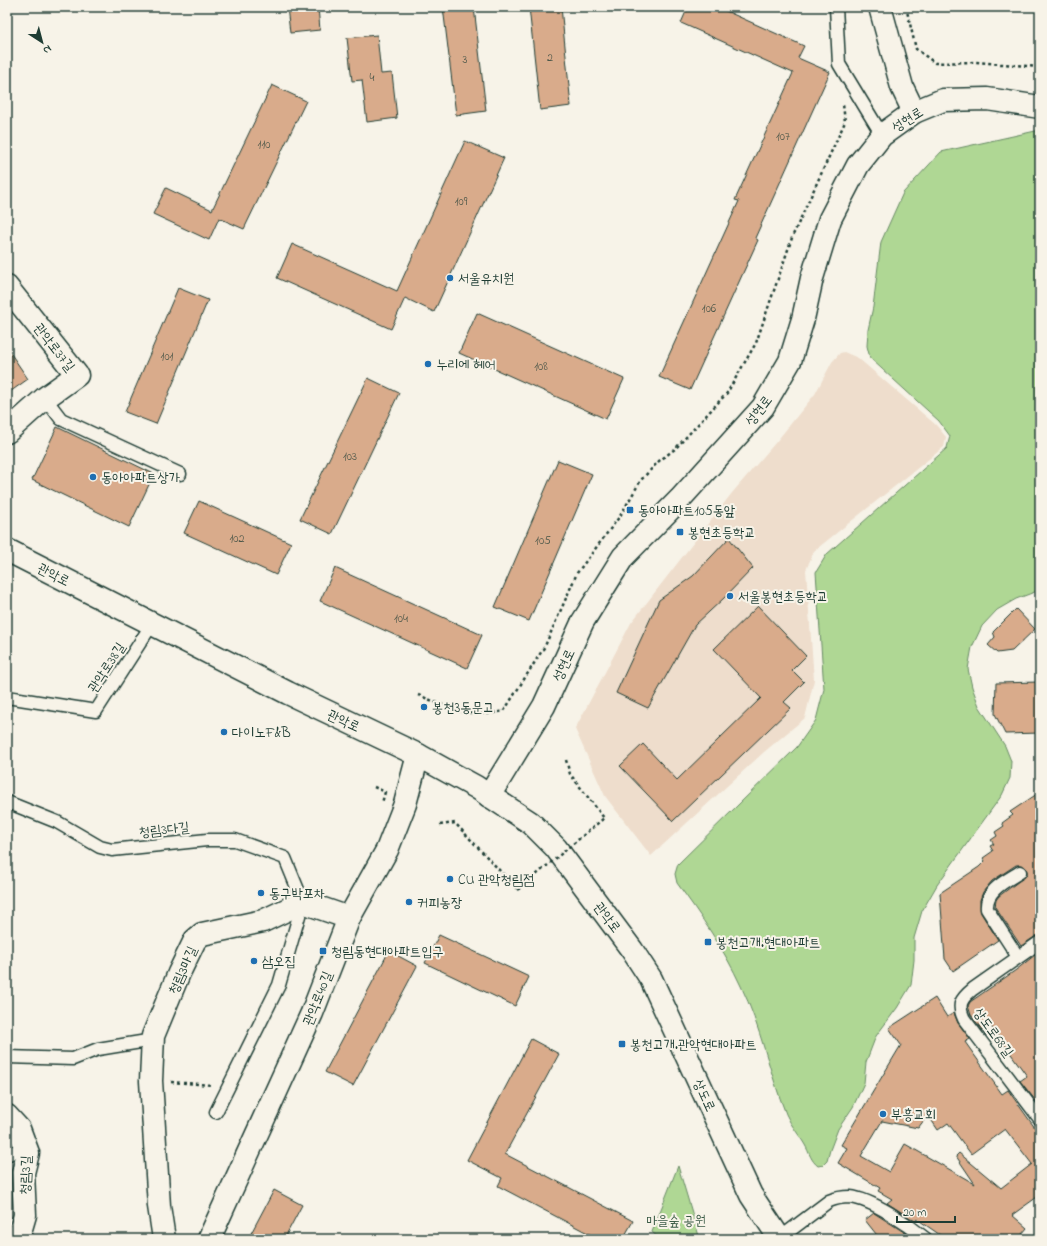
<svg xmlns="http://www.w3.org/2000/svg" width="1047" height="1246" viewBox="0 0 1047 1246" font-family="'Indie Flower','Poor Story',sans-serif">
<style>
.built{fill:#edc}
.green{fill:#afd794;stroke:#678a64}
.building{fill:#d9ab8b;stroke:#1f3d34;fill-rule:evenodd}
.lines{fill:none;stroke-linecap:round;stroke-linejoin:round}
.service-casing{stroke:#1f3d34;stroke-width:15}
.minor-casing{stroke:#1f3d34;stroke-width:25}
.tertiary-casing{stroke:#1f3d34;stroke-width:25}
.primary-casing{stroke:#1f3d34;stroke-width:25}
.path{stroke:#1f3d34;stroke-width:2.5;stroke-dasharray:3 3;stroke-linecap:butt}
.service{stroke:#f7f3e8;stroke-width:12}
.minor{stroke:#f7f3e8;stroke-width:22}
.tertiary{stroke:#f7f3e8;stroke-width:22}
.primary{stroke:#f7f3e8;stroke-width:22}
.path-bridge{stroke:#1f3d34;stroke-width:2.5;stroke-dasharray:3 3;stroke-linecap:butt}
.poi-dot{fill:#1f6fb2;stroke:#f7f3e8;stroke-width:1.5}
.labels{text-anchor:middle;stroke-width:4;stroke-linejoin:round;paint-order:stroke}
.number-label{font-size:12px;fill:#4e584a}
.street-label{font-size:14px;fill:#1f3d34;stroke:#f7f3e8}
.poi-label{font-size:14px;fill:#1f3d34;stroke:#f7f3e8;text-anchor:start}
.park-label{font-size:14px;fill:#3c5c47;stroke:#f7f3e8}
</style>
<rect width="100%" height="100%" fill="#f7f3e8"/>
<filter id="ink" filterUnits="userSpaceOnUse"><feTurbulence type="fractalNoise" baseFrequency=".025" numOctaves="2"/><feDisplacementMap in="SourceGraphic" scale="8" xChannelSelector="R" yChannelSelector="G"/><feConvolveMatrix kernelMatrix="1 2 1 2 8 2 1 2 1" color-interpolation-filters="sRGB"/></filter>
<g filter="url(#ink)">
<path class="built" d="M 844,352 L 858,358 L 936,425 L 946,437 L 944,447 L 814,551 L 806,570 L 814,680 L 805,718 L 764,752 L 651,856 L 605,796 L 575,729 L 631,623 L 732,493 L 776,442 L 815,394 L 832,362 L 840,353 Z"/>
<path class="green" d="M 1040,130 L 1040,590 L 1016,599 L 997,610 L 982,626 L 972,647 L 968,669 L 972,687 L 979,706 L 1005,746 L 1011,761 L 1010,778 L 1002,795 L 937,885 L 922,911 L 914,938 L 914,960 L 911,985 L 897,1008 L 876,1036 L 866,1062 L 864,1083 L 853,1107 L 838,1129 L 830,1150 L 827,1161 L 823,1165 L 818,1166 C 811,1161 809,1152 805,1145 C 799,1134 791,1126 786,1114 C 769,1072 761,1027 741,986 C 724,949 701,916 677,883 L 675,874 L 678,864 L 797,747 L 816,720 L 824,689 L 816,572 L 827,554 L 947,448 L 950,436 L 939,421 L 870,358 L 867,346 L 868,330 L 873,307 L 881,242 L 903,193 L 941,152 Z
M 678,1166 L 699,1236 L 702,1239 L 660,1239 L 652,1232 Z"/>
<path class="building" d="M 287,7 L 318,7 L 320,30 L 290,33 Z
M 443,7 L 474,7 L 486,111 L 456,115 Z
M 529,7 L 561,7 L 571,106 L 540,110 Z
M 688,7 L 717,7 L 804,46 L 798,58 L 830,72 L 755,238 L 758,240 L 690,390 L 659,377 L 739,201 L 735,200 L 793,73 L 681,23 Z
M 377,35 L 381,74 L 392,73 L 397,118 L 367,122 L 362,80 L 352,81 L 347,38 Z
M 272,85 L 306,101 L 244,229 L 219,218 L 209,240 L 153,214 L 166,188 L 212,210 Z
M 465,141 L 504,158 L 434,312 L 405,298 L 391,329 L 277,278 L 292,244 L 397,291 Z
M 178,288 L 208,300 L 156,424 L 125,412 Z
M 477,313 L 624,379 L 606,419 L 459,353 Z
M 7,348 L 28,379 L 7,394 Z
M 368,378 L 399,393 L 332,534 L 300,519 Z
M 57,427 L 154,474 L 129,527 L 32,480 Z
M 558,460 L 592,474 L 529,621 L 495,607 Z
M 199,501 L 291,543 L 276,575 L 184,533 Z
M 729,538 L 753,568 L 724,598 L 695,625 L 648,708 L 616,693 L 659,600 L 693,576 Z
M 335,568 L 482,635 L 467,668 L 320,601 Z
M 758,606 L 806,656 L 792,670 L 804,682 L 784,702 L 791,708 L 673,821 L 620,766 L 643,744 L 677,780 L 761,698 L 714,649 Z
M 1016,609 L 1035,629 L 1012,651 L 997,653 L 988,645 L 995,637 L 993,632 Z
M 1040,682 L 1040,733 L 1005,734 L 995,714 L 996,683 Z
M 1040,792 L 1040,935 L 1036,936 L 1021,946 L 995,907 L 996,900 L 999,896 L 1027,875 L 1027,871 L 1024,866 L 1020,865 L 1016,865 L 992,881 L 983,892 L 980,900 L 981,913 L 998,940 L 953,971 L 945,959 L 940,893 L 979,867 L 985,861 L 983,858 L 993,851 L 990,846 L 994,844 L 991,840 L 997,836 L 995,832 L 1004,826 L 1002,823 L 1013,815 L 1010,812 Z
M 439,935 L 529,977 L 515,1006 L 425,963 Z
M 389,951 L 417,966 L 353,1086 L 325,1072 Z
M 1040,951 L 1040,1098 L 1036,1101 L 1020,1081 L 1027,1076 L 990,1025 L 982,1030 L 971,1015 L 968,1006 L 970,1002 L 1016,970 Z
M 935,998 L 947,1017 L 954,1013 L 958,1023 L 970,1039 L 965,1042 L 1002,1094 L 1008,1090 L 1040,1135 L 1040,1195 L 1012,1215 L 1027,1228 L 1018,1239 L 946,1239 L 917,1219 L 915,1221 L 887,1203 L 892,1199 L 878,1191 L 880,1188 L 838,1163 L 847,1148 L 841,1145 L 901,1045 L 889,1028 ZM 928,1115 L 938,1130 L 948,1123 L 971,1154 L 1005,1129 L 1032,1164 L 1001,1188 L 959,1153 L 956,1156 L 975,1184 L 905,1144 L 889,1172 L 861,1156 L 882,1121 L 918,1128 Z
M 531,1039 L 559,1054 L 505,1154 L 633,1221 L 623,1239 L 599,1239 L 498,1186 L 502,1178 L 467,1160 Z
M 274,1190 L 302,1205 L 284,1239 L 248,1239 Z
M 874,1213 L 907,1234 L 903,1239 L 880,1239 L 865,1220 Z"/>
<g class="lines">
<g class="service-casing">
<path id="service" d="M 836,7 L 839,64 L 882,135
M 45,398 L 61,419 L 180,474
M 7,697 L 96,711 L 152,624
M 7,802 L 57,822 L 100,847 L 112,850 L 207,840 L 235,840 L 285,858 L 303,902 L 279,985 L 216,1112
M 1040,942 L 973,989 C 961,999 957,1004 964,1019 L 1040,1119
M 1018,957 L 987,909 C 985,890 1006,881 1020,872
M 7,1057 L 73,1059 L 98,1049 L 153,1040
M 7,1155 L 25,1146
M 780,1238 L 829,1201 C 836,1198 843,1197 850,1197 C 872,1199 909,1225 926,1239"/>
</g>
<g class="minor-casing">
<path id="minor" d="M 880,7 L 902,87 L 914,112
M 7,287 L 77,375 L 45,398 L 7,432
M 7,1116 L 19,1129 L 28,1153 L 23,1173 L 25,1215 L 18,1239
M 164,1239 L 159,1206 L 151,1081 L 153,1036 L 179,973 L 195,940 L 202,934 L 263,921 L 303,902 L 349,918"/>
</g>
<g class="tertiary-casing">
<path id="tertiary" d="M 489,796 L 544,706 L 583,621 L 623,557 L 680,499 L 763,407 L 790,361 L 803,319 L 812,278 L 830,219 L 858,165 L 882,135 L 914,112 L 943,100 L 987,99 L 1040,107
M 209,1239 L 312,1013 L 349,918 L 387,850 L 405,804 L 418,755"/>
</g>
<g class="primary-casing">
<path id="primary" d="M 7,550 L 288,693 L 418,755 L 476,787 L 531,823 L 556,848 L 632,950 L 651,979 L 751,1195 L 780,1239"/>
</g>
<path class="path" d="M 906,7 L 916,49 L 935,63 L 976,62 L 1040,67
M 418,695 L 460,712 L 486,714 L 504,711 L 545,646 L 577,573 L 620,516 L 641,480 L 659,461 L 675,449 L 727,393 L 756,343 L 793,235 L 845,122 L 843,104
M 566,760 L 570,774 L 604,818
M 374,787 L 385,792 L 382,803
M 440,825 L 455,823 L 518,890
M 171,1082 L 212,1085"/>
<use href="#service" class="service"/>
<use href="#minor" class="minor"/>
<use href="#tertiary" class="tertiary"/>
<use href="#primary" class="primary"/>
<path class="path-bridge" d="M 518,890 L 604,818"/>
</g>
</g>
<g class="poi-dot">
<circle cx="450" cy="278" r="4"/>
<circle cx="428" cy="364" r="4"/>
<circle cx="93" cy="477" r="4"/>
<rect x="626" y="506" width="8" height="8" rx="2"/>
<rect x="676" y="528" width="8" height="8" rx="2"/>
<circle cx="730" cy="596" r="4"/>
<circle cx="424" cy="707" r="4"/>
<circle cx="224" cy="732" r="4"/>
<circle cx="450" cy="879" r="4"/>
<circle cx="261" cy="893" r="4"/>
<circle cx="409" cy="902" r="4"/>
<rect x="704" y="938" width="8" height="8" rx="2"/>
<rect x="319" y="947" width="8" height="8" rx="2"/>
<circle cx="254" cy="961" r="4"/>
<rect x="618" y="1040" width="8" height="8" rx="2"/>
<circle cx="883" cy="1114" r="4"/>
</g>
<g class="labels">
<g class="number-label">
<text x="550" y="61">2</text>
<text x="465" y="63">3</text>
<text x="372" y="81">4</text>
<text x="783" y="140">107</text>
<text x="264" y="148">110</text>
<text x="461" y="205">109</text>
<text x="709" y="312">106</text>
<text x="167" y="360">101</text>
<text x="541" y="370">108</text>
<text x="350" y="460">103</text>
<text x="237" y="542">102</text>
<text x="543" y="544">105</text>
<text x="401" y="622">104</text>
</g>
<g class="street-label">
<text transform="translate(907 119) rotate(-32)" y="5">성현로</text>
<text transform="translate(55 347) rotate(52)" y="5">관악로37길</text>
<text transform="translate(758 410) rotate(-52)" y="5">성현로</text>
<text transform="translate(54 574) rotate(27)" y="5">관악로</text>
<text transform="translate(563 665) rotate(-65)" y="5">성현로</text>
<text transform="translate(106 667) rotate(-57)" y="5">관악로38길</text>
<text transform="translate(344 720) rotate(25)" y="5">관악로</text>
<text transform="translate(164 829) rotate(-6)" y="5">청림3다길</text>
<text transform="translate(608 917) rotate(53)" y="5">관악로</text>
<text transform="translate(182 970) rotate(-66)" y="5">청림3마길</text>
<text transform="translate(317 998) rotate(-68)" y="5">관악로40길</text>
<text transform="translate(994 1032) rotate(54)" y="5">상도로68길</text>
<text transform="translate(705 1095) rotate(65)" y="5">상도로</text>
<text transform="translate(25 1175) rotate(-88)" y="5">청림3길</text>
</g>
<g class="poi-label">
<text x="458" y="283">서울유치원</text>
<text x="436" y="369">누리에 헤어</text>
<text x="101" y="482">동아아파트상가</text>
<text x="638" y="515">동아아파트105동앞</text>
<text x="688" y="537">봉현초등학교</text>
<text x="738" y="601">서울봉현초등학교</text>
<text x="432" y="712">봉천3동문고</text>
<text x="232" y="737">다이노F&amp;B</text>
<text x="458" y="884">CU 관악청림점</text>
<text x="269" y="898">동구박포차</text>
<text x="417" y="907">커피농장</text>
<text x="716" y="947">봉천고개.현대아파트</text>
<text x="331" y="956">청림동현대아파트입구</text>
<text x="262" y="966">삼오집</text>
<text x="630" y="1049">봉천고개.관악현대아파트</text>
<text x="891" y="1119">부흥교회</text>
</g>
<g class="park-label">
<text x="676" y="1225">마을숲 공원</text>
</g>
</g>
<rect width="1047" height="1246" fill="none" stroke="#f7f3e8" stroke-width="24"/>
<rect x="12" y="12" width="1023" height="1222" fill="none" stroke="#1f3d34" stroke-width="1.5" filter="url(#ink)"/>
<g transform="translate(42 42) rotate(144)" stroke="#f7f3e8" stroke-width="3" paint-order="stroke">
<path d="M0-3L7 15L0 10L-7 15Z" fill="#1f3d34"/>
<text y="-6" font-size="11" font-weight="bold" text-anchor="middle" fill="#1f3d34">N</text>
</g>
<path d="M897 1216v6h58v-6" fill="none" stroke="#1f3d34" stroke-width="2"/>
<text x="903" y="1216" font-size="12" fill="#1f3d34" stroke="#f7f3e8" stroke-width="3" paint-order="stroke">20 m</text>
</svg>
